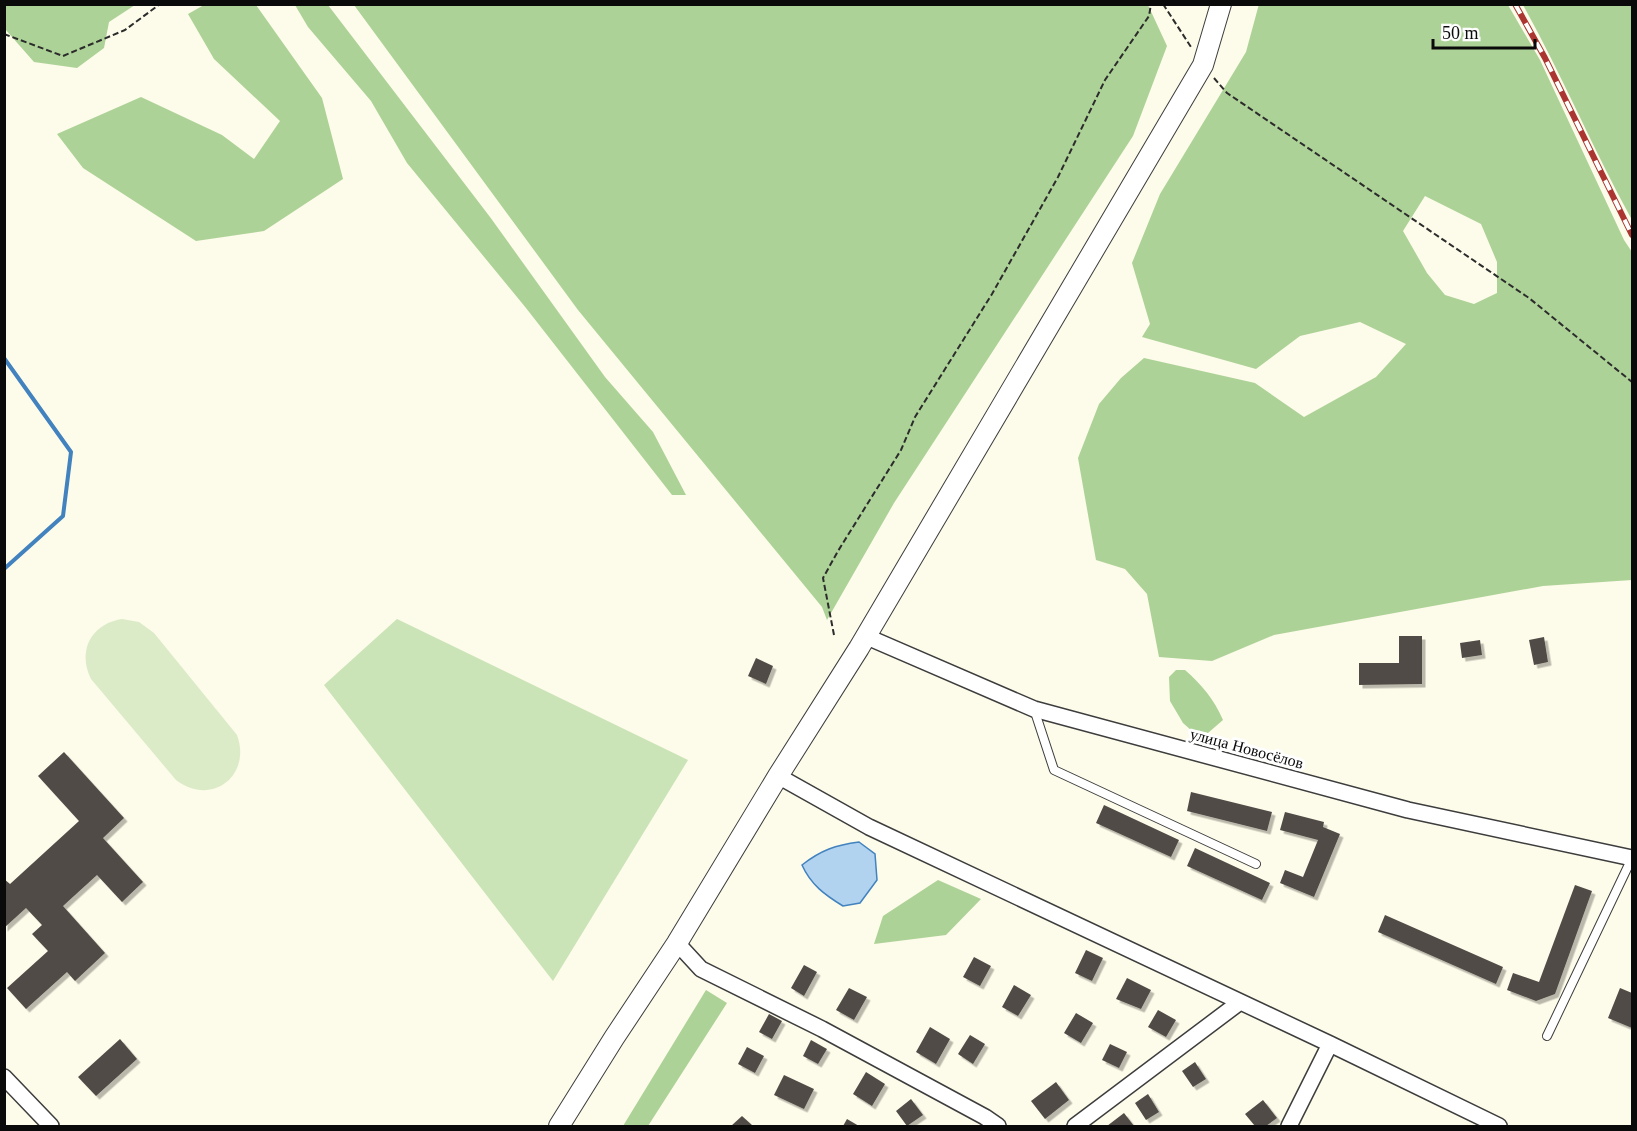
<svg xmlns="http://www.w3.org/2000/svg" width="1637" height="1131" viewBox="0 0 1637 1131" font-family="Georgia,serif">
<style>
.green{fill:#cae3b7}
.forest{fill:#add297;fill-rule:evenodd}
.pitch{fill:#dcebc7}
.water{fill:#b2d3ef;stroke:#4182bf;stroke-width:1.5}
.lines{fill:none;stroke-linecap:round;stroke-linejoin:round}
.stream{stroke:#4182bf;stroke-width:4}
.building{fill:#514c47;filter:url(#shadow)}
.service-casing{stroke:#3d3d3d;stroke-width:10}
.minor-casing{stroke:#3d3d3d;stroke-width:18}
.tertiary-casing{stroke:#3d3d3d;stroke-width:22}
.path{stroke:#2c2c2c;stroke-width:2;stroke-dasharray:6 3;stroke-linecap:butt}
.service{stroke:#fff;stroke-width:8}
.minor{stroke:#fff;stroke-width:15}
.tertiary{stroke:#fff;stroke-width:20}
.rail-casing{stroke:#ab3531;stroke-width:6}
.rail{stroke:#fff;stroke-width:4;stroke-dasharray:11;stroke-linecap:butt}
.labels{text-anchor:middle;stroke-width:6;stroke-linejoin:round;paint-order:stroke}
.street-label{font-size:16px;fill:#0a0a0a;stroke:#fff}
</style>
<defs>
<filter id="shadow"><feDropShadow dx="3.5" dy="3.5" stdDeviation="0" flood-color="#0004"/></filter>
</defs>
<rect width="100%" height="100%" fill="#fdfbe9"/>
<path class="green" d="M 397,619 L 688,760 L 553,981 L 324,685 Z"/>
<path class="forest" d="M 1259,4 L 1508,5 L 1540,60 L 1624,240 L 1632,252 L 1632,580 L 1543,586 L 1274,635 L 1212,661 L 1159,657 L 1147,594 L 1125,569 L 1096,560 L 1078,458 L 1099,404 L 1121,378 L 1144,358 L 1255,383 L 1304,417 L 1376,377 L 1406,344 L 1360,322 L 1300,336 L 1256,369 L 1142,337 L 1150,324 L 1132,263 L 1160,194 L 1246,52 ZM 1425,196 L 1481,224 L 1497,262 L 1497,293 L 1474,304 L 1445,295 L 1427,273 L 1403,231 Z
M 4,5 L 5,4 L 135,5 L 109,22 L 104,48 L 77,68 L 34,62 L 5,29 Z
M 204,5 L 256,5 L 322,98 L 343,179 L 264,231 L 196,241 L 83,168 L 57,134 L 141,97 L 222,135 L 254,159 L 280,121 L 214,59 L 188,14 Z
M 295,5 L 328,5 L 490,217 L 605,377 L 653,432 L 686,495 L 672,495 L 526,308 L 407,163 L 371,101 L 308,27 Z
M 354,5 L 1148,5 L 1167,46 L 1133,136 L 894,503 L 827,620 L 822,607 L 578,310 Z
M 1523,5 L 1632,5 L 1632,220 C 1593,149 1562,75 1523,5 Z
M 1176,670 L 1185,670 C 1202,685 1214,699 1223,720 L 1201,739 L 1183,723 L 1170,701 L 1169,677 Z
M 938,880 L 981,899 L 946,935 L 874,944 L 883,916 Z
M 706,990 L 727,1003 L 648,1126 L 623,1126 Z"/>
<path class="pitch" d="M 122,619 L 139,622 L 154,633 L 237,735 C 252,776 211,807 176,780 L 91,679 C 77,651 91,624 122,619 Z"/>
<path class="water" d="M 859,842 L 875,854 L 877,880 L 860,903 L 843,906 C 825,895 811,885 802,865 C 821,850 836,845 859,842 Z"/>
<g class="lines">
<path class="stream" d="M 4,358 L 71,452 L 63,516 L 4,569"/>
</g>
<path class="building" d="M 1399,636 L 1422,636 L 1422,684 L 1359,685 L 1359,663 L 1399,663 Z
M 1544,637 L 1548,662 L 1534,665 L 1529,640 Z
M 1480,640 L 1482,655 L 1462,658 L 1460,643 Z
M 756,658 L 773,666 L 766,684 L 748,676 Z
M 64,752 L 124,818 L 103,838 L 143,882 L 122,902 L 97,875 L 63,906 L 105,953 L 75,981 L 67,972 L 26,1009 L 7,988 L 48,951 L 32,934 L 42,925 L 26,908 L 4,928 L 4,879 L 10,884 L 79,821 L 38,776 Z
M 1191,792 L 1272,812 L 1267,831 L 1187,811 Z
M 1104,805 L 1179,840 L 1171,857 L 1096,823 Z
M 1285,812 L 1324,822 L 1323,827 L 1340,834 L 1314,897 L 1280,883 L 1285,870 L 1303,877 L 1318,840 L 1280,830 Z
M 1195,848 L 1270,883 L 1262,900 L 1187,866 Z
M 1575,885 L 1592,891 L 1555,994 L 1536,1001 L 1507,990 L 1513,973 L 1539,982 Z
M 1385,915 L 1503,967 L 1496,984 L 1378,932 Z
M 1086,950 L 1103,958 L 1092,981 L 1075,973 Z
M 974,957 L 991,966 L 980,986 L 963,977 Z
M 804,965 L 817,972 L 804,996 L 791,988 Z
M 1127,978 L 1151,990 L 1141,1009 L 1116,999 Z
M 1014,985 L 1031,995 L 1018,1016 L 1002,1007 Z
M 849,988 L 867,997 L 854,1020 L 836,1010 Z
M 1620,988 L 1632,993 L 1632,1028 L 1608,1018 Z
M 1158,1010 L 1176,1020 L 1166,1037 L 1148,1027 Z
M 1076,1013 L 1093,1023 L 1081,1043 L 1064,1033 Z
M 769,1014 L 782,1021 L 772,1039 L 759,1032 Z
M 930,1027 L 950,1039 L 936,1064 L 916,1052 Z
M 970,1035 L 985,1044 L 973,1064 L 958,1054 Z
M 120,1039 L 137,1059 L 96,1096 L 78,1077 Z
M 811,1040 L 827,1049 L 818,1064 L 803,1056 Z
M 1110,1044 L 1127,1052 L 1119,1068 L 1102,1060 Z
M 747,1047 L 764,1056 L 755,1073 L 738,1064 Z
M 1195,1062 L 1206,1079 L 1193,1087 L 1182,1071 Z
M 866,1072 L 885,1084 L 872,1106 L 853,1094 Z
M 784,1075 L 814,1089 L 804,1109 L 774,1095 Z
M 1056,1082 L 1069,1100 L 1045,1119 L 1031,1101 Z
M 1148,1094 L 1159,1112 L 1146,1120 L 1135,1103 Z
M 911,1099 L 923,1115 L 907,1126 L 896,1111 Z
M 1263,1100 L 1277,1118 L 1266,1126 L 1255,1126 L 1245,1114 Z
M 1124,1113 L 1134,1126 L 1107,1126 Z
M 742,1116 L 753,1126 L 731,1126 Z
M 847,1119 L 859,1126 L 843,1126 Z"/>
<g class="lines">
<g class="service-casing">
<path id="service" d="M 1034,709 L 1054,770 L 1256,864
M 1547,1036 L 1632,858"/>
</g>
<g class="minor-casing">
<path id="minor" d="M 865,636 L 1034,709 L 1408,810 L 1632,858
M 778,776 L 869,827 L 1330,1044 L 1499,1126
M 677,943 L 701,969 L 822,1029 L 985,1117 L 998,1126
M 4,1077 L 51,1126
M 1075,1126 L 1240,1002
M 1289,1126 L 1330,1044"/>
</g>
<g class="tertiary-casing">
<path id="tertiary" d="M 559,1126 L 614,1038 L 677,943 L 778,776 L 859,648 L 1203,65 L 1221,4"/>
</g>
<path class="path" d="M 1163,4 L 1191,47
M 4,34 L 63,56 L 125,30 L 160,4
M 1214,78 L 1227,93 L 1529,298 L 1632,382
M 834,635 L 823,578 L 838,551 L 901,450 L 915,417 L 992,294 L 1058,177 L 1105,80 L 1149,16 L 1151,4"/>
<use href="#service" class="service"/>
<use href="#minor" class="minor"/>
<use href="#tertiary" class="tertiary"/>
<g class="rail-casing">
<path id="rail" d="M 1515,4 L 1545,58 L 1632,235"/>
</g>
<use href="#rail" class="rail"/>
</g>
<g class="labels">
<g class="street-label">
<text transform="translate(1247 748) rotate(15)" y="6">улица Новосёлов</text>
</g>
</g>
<rect width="1637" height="1131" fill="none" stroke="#0a0a0a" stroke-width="12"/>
<path d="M1433 39v9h102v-9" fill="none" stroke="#0a0a0a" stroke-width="3"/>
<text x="1442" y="39" font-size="18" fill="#0a0a0a" stroke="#ffffff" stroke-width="4.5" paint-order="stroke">50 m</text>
</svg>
